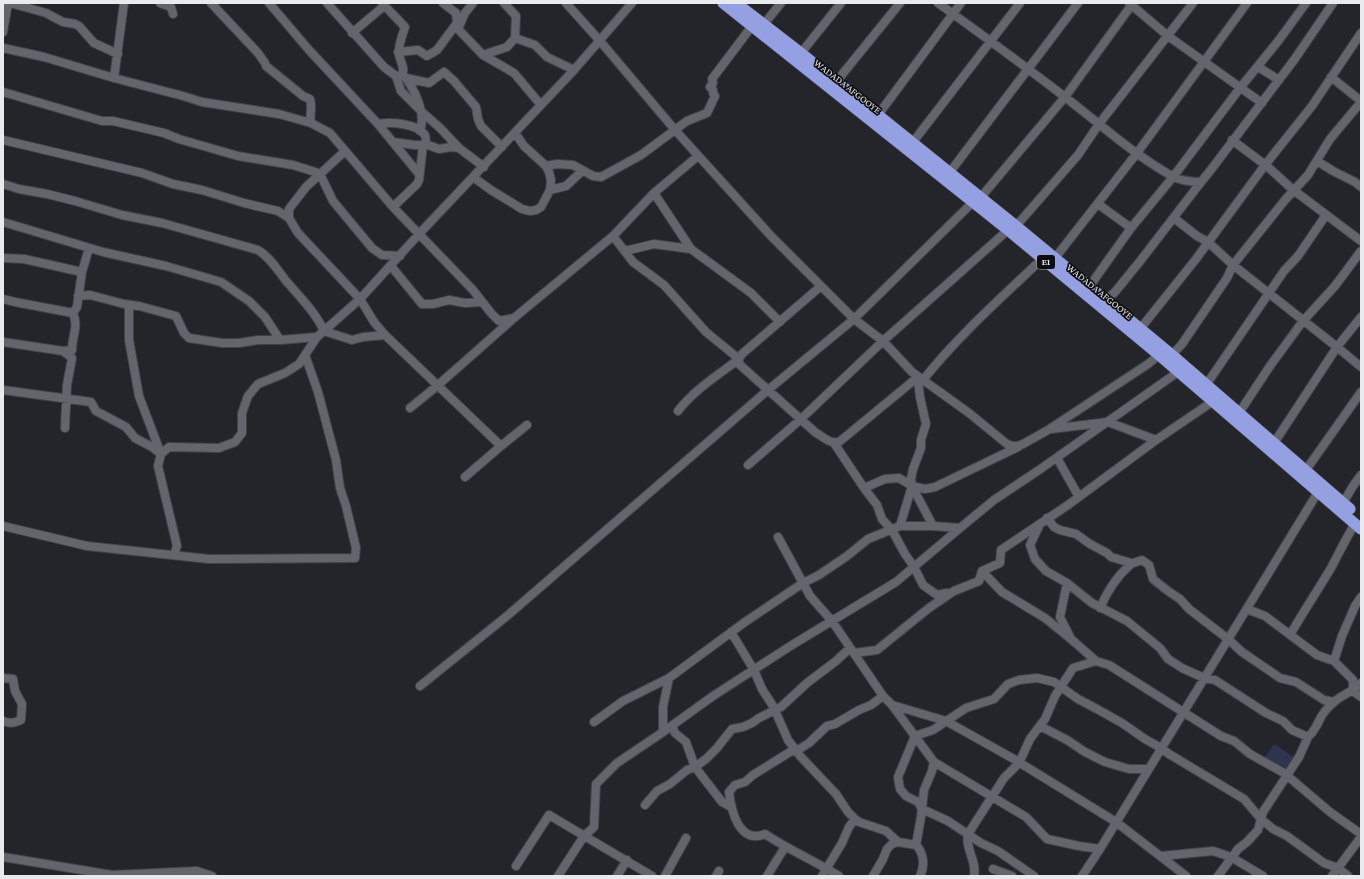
<svg xmlns="http://www.w3.org/2000/svg" width="1364" height="879" viewBox="0 0 1364 879" font-family="'Crimson Pro',serif">
<style>
.green{fill:#2e334f}
.lines{fill:none;stroke-linecap:round;stroke-linejoin:round}
.minor-casing{stroke:#424348;stroke-width:10}
.highway-casing{stroke:#424348;stroke-width:12}
.minor{stroke:#64656c;stroke-width:8}
.highway{stroke:#95a0e2;stroke-width:11}
.labels{text-anchor:middle;stroke-width:3.5;stroke-linejoin:round;paint-order:stroke}
.shield{fill:#0e0e11;stroke:#a7a8ac;stroke-width:1}
.shield-label{font-size:9px;font-weight:bold;fill:#e9eaee}
.street-label{font-size:10px;fill:#e9eaee;stroke:#0e0e11}
</style>
<rect width="100%" height="100%" fill="#24252b"/>
<path class="green" d="M 1274,744 L 1294,757 L 1286,770 L 1265,757 Z"/>
<g class="lines">
<g class="minor-casing">
<path id="minor" d="M 10,3 L 46,13 L 63,22 L 75,24 L 79,26 L 94,43 L 118,54
M 124,3 L 114,78 L 183,96 L 202,102 L 279,114 L 311,123 L 330,133 L 393,207 L 419,234 L 574,70 L 632,3
M 160,3 L 171,7 L 173,14
M 211,3 L 258,53 L 265,63 L 266,66 L 303,96 L 310,99 C 313,107 309,115 311,123
M 269,3 L 309,50 L 378,124 L 419,174
M 327,3 L 384,67 L 396,76 L 402,75
M 382,3 L 405,27 C 403,34 398,45 399,53 C 399,61 406,67 402,75 L 406,78 L 429,83 L 444,72 L 454,81 L 476,107 L 478,119 L 481,126 L 502,147
M 443,3 L 456,13 L 457,23
M 504,3 L 516,16 L 515,38
M 566,3 L 600,41 L 675,130 L 771,236 L 854,319 L 883,341 L 912,372 L 969,413 L 1007,444 L 1012,446 L 1018,446 L 1023,444 L 1048,430 L 1148,364 L 1159,355
M 938,3 C 981,34 1023,65 1065,97 C 1100,124 1134,155 1172,176 C 1181,181 1191,182 1201,182 L 1210,171 L 1294,60 L 1333,3
M 1129,3 L 1168,36 L 1262,103
M 764,24 L 781,3
M 458,29 L 465,13 L 473,3
M 3,32 L 8,3
M 352,33 L 384,6
M 3,48 L 44,57 L 114,78
M 398,52 L 418,50 L 427,56 L 437,50 L 457,23 L 458,29 L 483,55 L 507,47 L 515,38 L 535,45 L 547,57 L 574,70
M 801,53 L 841,3
M 483,55 L 514,73 L 541,105
M 1258,67 L 1279,80
M 396,76 L 401,91 L 422,112 L 440,128 L 459,148
M 1331,77 L 1361,101
M 406,78 C 416,93 426,113 420,131
M 836,82 L 900,3
M 3,92 L 102,121 L 113,121 L 164,133 L 179,139 L 238,156 L 293,165 L 312,171 L 320,174 L 333,201 L 372,248 L 382,255 L 400,256
M 878,115 L 961,3
M 378,124 C 391,122 417,123 425,135 C 426,138 426,142 426,145
M 3,140 L 142,173 L 173,184 L 202,190 L 244,203 L 278,211 L 289,218 L 298,233 L 360,299 L 374,322 L 385,335 L 501,446 L 465,477
M 1232,140 L 1268,167 L 1292,189 L 1361,241
M 393,142 L 415,145 L 428,145 L 439,149 L 451,147 L 459,148 L 484,167
M 913,142 L 1020,3
M 1317,161 L 1333,171 L 1355,182 L 1361,187
M 546,166 L 557,164 L 573,165 L 593,176 L 601,177 L 641,155 L 687,121 L 707,113 L 715,96 L 713,93 L 713,90 L 710,87 L 713,83 L 712,79 L 752,26
M 950,172 L 1078,3
M 473,177 L 491,190 L 522,209 L 530,211 L 536,210 L 541,207 L 550,190 L 551,180 L 549,172 L 546,166 L 524,146 L 515,133
M 3,184 L 19,189 L 47,194 L 75,201 L 122,215 L 162,223 L 258,250 C 271,258 278,271 287,282 C 300,297 316,313 324,331 L 352,340 L 363,337 L 385,335
M 550,190 L 566,186 L 582,171
M 654,193 L 691,249 L 751,293 L 780,322
M 981,197 L 1065,97 L 1133,3
M 1098,204 L 1131,228
M 393,207 L 417,184 L 419,180 L 423,145
M 289,218 L 289,209 L 306,187 L 345,151
M 1174,218 L 1197,236 L 1208,242 L 1233,265 L 1337,347 L 1361,367
M 3,222 L 103,252 L 166,266 L 221,282 L 249,301 L 265,317 L 280,340 L 317,337 L 360,299 L 419,234 L 473,290 L 491,313 L 499,321 L 514,318
M 1016,226 L 1078,155 L 1099,124 L 1193,3
M 613,236 L 633,262 L 664,285 L 706,332 L 739,359 C 718,375 694,390 678,411
M 625,251 L 654,244 L 691,249
M 3,258 L 24,259 L 82,272 L 89,248
M 1055,258 L 1137,153 L 1247,3
M 391,266 L 422,304 L 433,304 L 449,300 L 465,303 L 482,302
M 821,286 L 742,354 L 739,359 L 739,364 L 815,432 C 823,437 830,444 839,442 L 913,381 L 923,380 C 958,336 1001,298 1042,259
M 1089,287 L 1131,228 L 1173,177 L 1240,88 L 1279,40 L 1306,3
M 78,296 L 90,295 L 124,304 L 139,306 L 176,316 L 184,333 L 189,338 L 222,343 L 239,343 L 258,340 L 280,340
M 3,299 L 15,302 L 73,313
M 1106,300 L 1115,292 L 1141,260 L 1201,182
M 1140,329 L 1196,259 L 1265,165 L 1312,106 L 1361,33
M 3,342 L 63,351
M 1172,355 L 1182,344 L 1227,278 L 1233,265 L 1285,200 L 1308,175 L 1330,139 L 1361,102
M 918,380 L 920,397 L 926,424 L 921,440 L 921,448 L 913,469 L 911,479 L 912,486 L 933,526
M 1206,385 L 1284,271 L 1298,256 L 1326,215
M 3,390 L 91,402 L 96,411 L 126,427 L 135,438 L 152,447 L 161,454 L 139,396 L 129,340 L 129,305
M 410,408 L 437,386 L 514,318 L 613,236 L 654,193 L 698,156
M 1239,413 L 1270,366 L 1303,321 L 1335,286 L 1361,251
M 65,428 L 67,385 L 72,358 L 63,351 L 72,350 C 72,336 79,326 73,313 L 77,307 L 82,272
M 1051,429 L 1108,422 L 1156,440
M 834,443 L 864,488 L 885,479 L 899,478 L 912,486 L 925,489 L 935,487 L 1018,447
M 1274,443 L 1337,347 L 1361,317
M 501,446 L 527,425
M 1057,458 L 1079,497
M 748,465 L 801,419 L 883,341 L 1008,230
M 1306,470 L 1361,392
M 864,488 L 877,505 L 882,519 L 892,530 L 905,554 L 914,567 L 923,585 L 937,595 L 947,593
M 1343,503 L 1353,486 L 1361,475
M 1047,518 L 1054,527 L 1060,530 L 1076,534 L 1090,544 L 1107,553 L 1111,557 L 1131,563
M 1040,524 L 1030,545 L 1035,559 L 1046,571 L 1067,583 L 1092,603 L 1127,621 L 1160,648 L 1168,659 L 1182,668 L 1204,678 L 1215,680 L 1266,713 L 1283,721 L 1292,730 L 1308,737 C 1315,731 1315,728 1319,721 C 1322,714 1327,708 1333,703 C 1342,694 1352,693 1361,683
M 3,526 L 87,546 L 209,559 L 355,558 L 356,548 L 346,506 L 340,488 L 336,460 L 318,392 L 305,355
M 900,526 L 912,486
M 778,537 L 810,596 L 832,621 L 883,696 L 892,705 L 946,721 L 1012,758 L 1116,822 L 1186,876
M 174,555 L 177,546 L 158,466 L 161,454 L 169,447 L 219,448 L 235,442 L 242,433 L 242,413 L 248,396 L 258,384 L 285,373 L 299,364 L 317,337
M 982,571 L 1002,592 L 1045,618 L 1071,639
M 1067,583 L 1060,617 L 1071,639 L 1096,661
M 1100,608 C 1107,592 1117,576 1130,565 C 1133,562 1138,562 1142,560 L 1149,565 L 1153,579 L 1168,591 L 1180,599 L 1189,609 L 1228,639 L 1242,652 L 1280,678 L 1296,682 L 1324,700 L 1334,702
M 1247,609 L 1265,616 L 1317,655 L 1334,661 L 1353,680 L 1353,691 L 1361,697
M 731,632 L 754,670 L 762,689 L 773,706 L 788,740 L 801,757 L 836,794 L 848,812 L 855,819 L 859,822 L 886,831 L 898,842
M 1290,635 C 1303,612 1318,590 1331,568 C 1339,553 1346,538 1355,524
M 854,653 L 877,650 L 929,608 L 954,591 L 979,581 L 982,571 L 1000,563 L 1001,550 L 1068,505 L 1156,440 L 1212,402
M 1334,661 L 1342,636 L 1355,606 L 1361,597
M 3,678 L 13,679 L 15,691 L 22,704 L 21,720 C 14,723 10,724 3,721
M 420,686 L 507,616 L 768,390 L 854,319 L 973,202
M 892,705 L 934,762 L 932,771 L 924,790 L 921,817 L 916,845 C 924,853 925,866 920,876
M 594,722 L 623,701 L 669,678 L 745,622 L 803,583 L 819,575 L 847,556 L 868,539 L 900,526 L 933,526 L 960,528
M 672,726 L 675,733 L 686,742 L 695,767 L 722,802 L 731,807
M 1040,726 L 1067,740 L 1085,752 L 1105,762 L 1129,769 L 1148,769
M 663,732 L 663,707 L 669,678
M 934,762 L 1026,817 L 1047,839 L 1079,846 L 1100,849
M 645,805 L 657,791 L 670,784 L 687,770 L 695,767 L 706,759 L 717,748 L 732,729 L 743,727 L 752,723 L 759,718 L 781,707 L 807,683 L 836,661 L 850,648
M 1161,856 L 1213,851 L 1231,857 L 1263,876
M 3,857 L 112,875 L 197,871 L 212,876
M 516,866 L 549,815 L 652,876
M 993,869 L 1012,876
M 558,876 L 584,836 L 594,827 L 596,784 L 617,763 L 663,732 L 713,696 L 792,645 L 896,582 L 960,528 L 994,500 L 1039,470 L 1178,372
M 617,876 L 627,860
M 665,876 L 686,838
M 716,876 L 719,871
M 767,876 L 785,847
M 822,876 L 842,843 L 849,827 L 855,819
M 839,876 C 815,861 789,850 765,834 C 739,845 731,810 729,792 L 735,785 L 745,782 L 753,775 L 790,752 L 798,750 L 809,743 L 827,726 L 835,724 L 859,710 L 871,705 L 883,696
M 873,876 L 883,859 L 887,849 L 892,844 L 898,842 L 916,845
M 974,876 C 977,860 965,850 968,834 L 1004,778 L 1019,763 L 1030,739 L 1045,719 L 1055,696 L 1073,668 L 1096,661 L 1109,665 L 1221,736 L 1234,741 L 1250,754 L 1284,773 L 1330,812 L 1361,834
M 1034,876 L 998,851 L 981,843 L 948,821 L 922,809 L 918,802 L 906,796 L 900,789 L 898,777 L 915,736 L 933,730 L 966,708 L 994,699 L 1008,684 L 1019,680 L 1037,678 L 1054,682 L 1078,699 L 1097,709 L 1122,723 L 1145,739 L 1161,748 L 1169,754 L 1244,799 L 1261,819 L 1273,829 L 1287,836 L 1324,863 L 1338,868 L 1348,876
M 1082,876 L 1100,849 L 1318,492
M 1218,876 L 1238,849 L 1247,842 L 1258,830 L 1263,812 L 1299,757 L 1308,737
M 1332,876 L 1361,837"/>
</g>
<g class="highway-casing">
<path id="highway" d="M 723,3 L 1008,230 L 1159,355 L 1361,529
M 736,3 L 801,53 L 1016,226 L 1172,355 L 1350,509"/>
</g>
<use href="#minor" class="minor"/>
<use href="#highway" class="highway"/>
</g>
<g class="labels">
<rect class="shield" x="1037" y="255" width="18" height="14" rx="3"/>
<g class="shield-label">
<text x="1046" y="265">E1</text>
</g>
<g class="street-label">
<text transform="translate(848 86) rotate(38)" y="4">WADADA AFGOOYE</text>
<text transform="translate(1100 291) rotate(39)" y="4">WADADA AFGOOYE</text>
</g>
</g>
<rect width="1364" height="879" fill="none" stroke="#e9eaee" stroke-width="8"/>
</svg>
